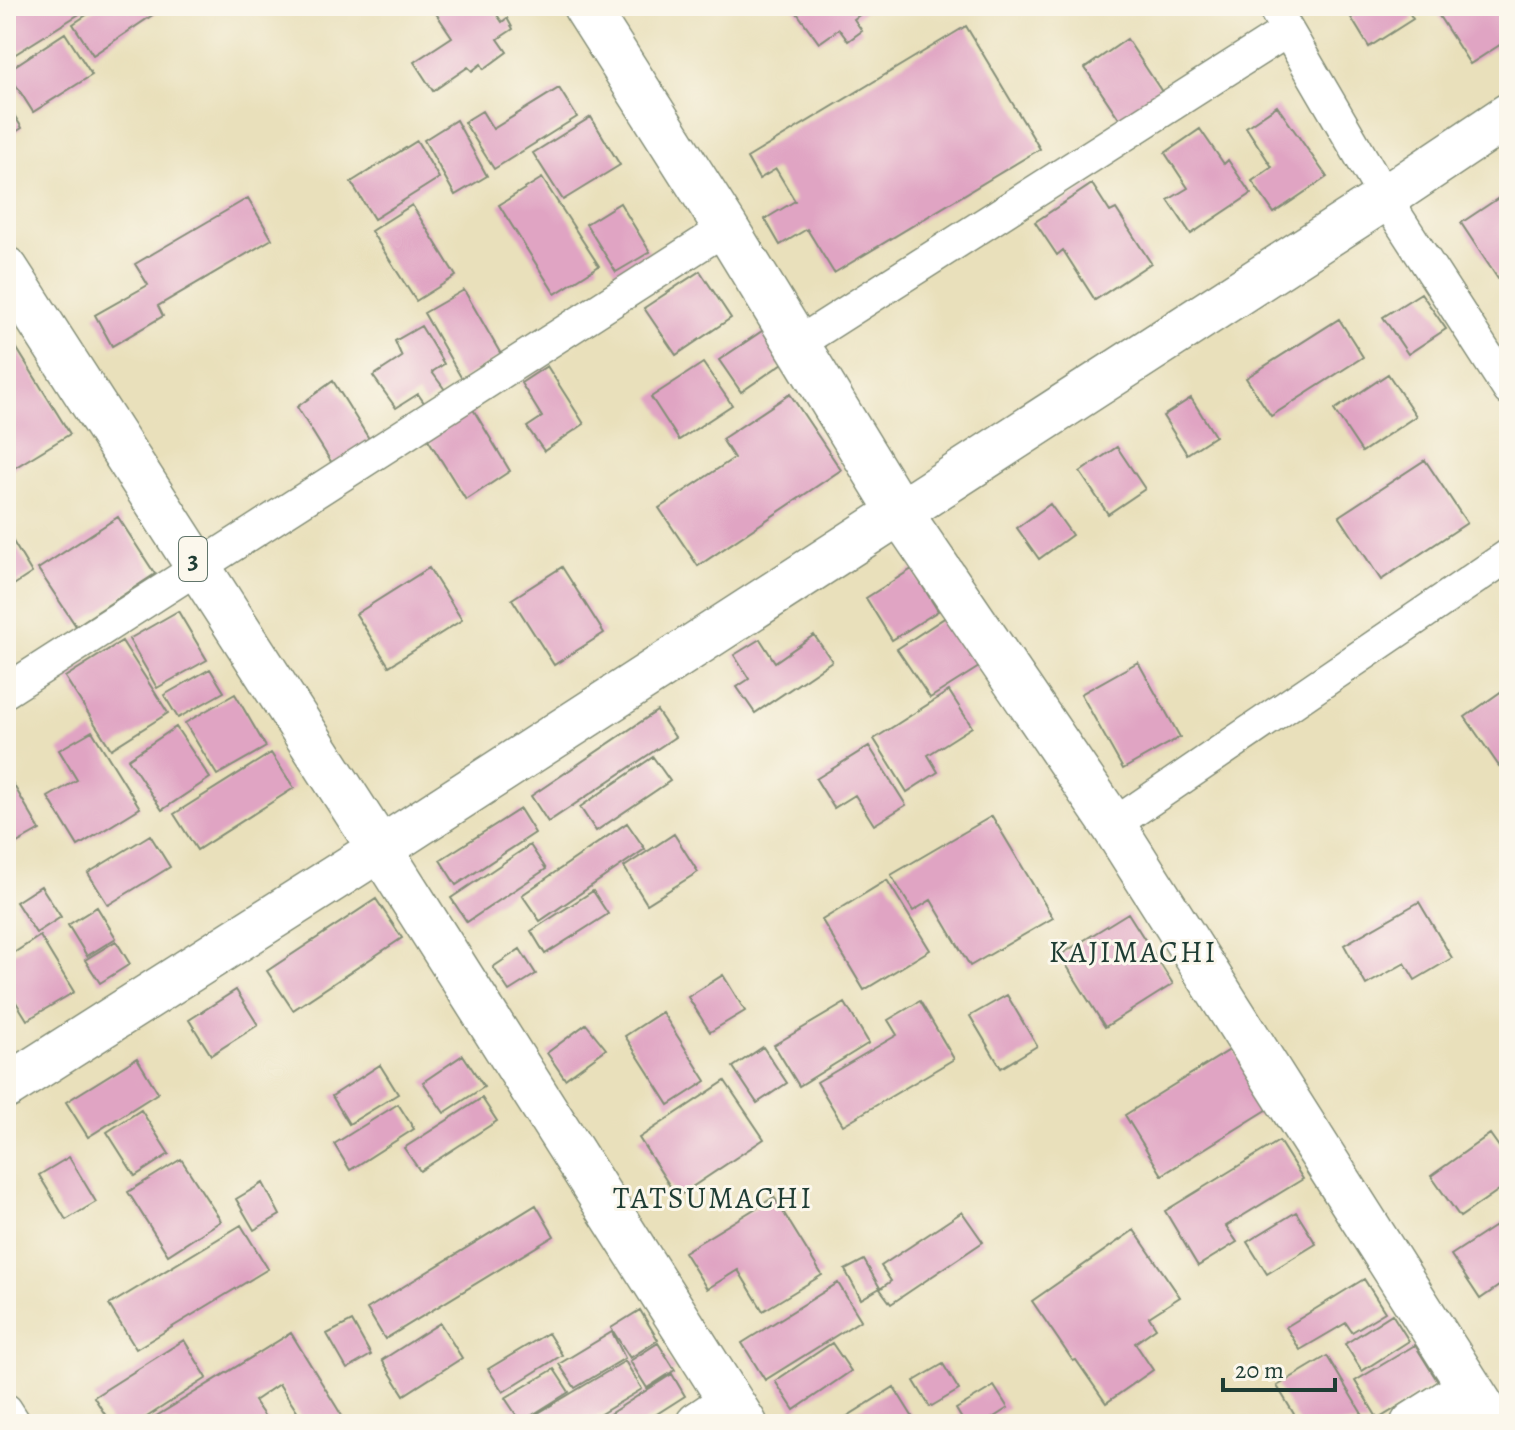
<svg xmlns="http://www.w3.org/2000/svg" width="1515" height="1430" viewBox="0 0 1515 1430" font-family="Alegreya,serif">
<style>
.building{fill:#e0a4c3}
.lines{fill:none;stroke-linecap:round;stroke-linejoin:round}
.street-casing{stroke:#848e78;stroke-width:35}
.secondary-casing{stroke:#848e78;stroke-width:47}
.primary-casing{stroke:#848e78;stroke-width:47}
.street{stroke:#fff;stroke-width:32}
.secondary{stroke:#fff;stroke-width:44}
.primary{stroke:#fff;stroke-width:44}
.labels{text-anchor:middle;stroke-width:6;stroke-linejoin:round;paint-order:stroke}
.shield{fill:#fbf7ec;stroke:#61756b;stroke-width:2}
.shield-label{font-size:26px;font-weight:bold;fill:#1f3d34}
.neighbourhood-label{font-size:30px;letter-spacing:2px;fill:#1f3d34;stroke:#fbf7ec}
</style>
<rect width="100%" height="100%" fill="#fbf7ec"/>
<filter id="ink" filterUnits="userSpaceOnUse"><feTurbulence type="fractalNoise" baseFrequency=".0125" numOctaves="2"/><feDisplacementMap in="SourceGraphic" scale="16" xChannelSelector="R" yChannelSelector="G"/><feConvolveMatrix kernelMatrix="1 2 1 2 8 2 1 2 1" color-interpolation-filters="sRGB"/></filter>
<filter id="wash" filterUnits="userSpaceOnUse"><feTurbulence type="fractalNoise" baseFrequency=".006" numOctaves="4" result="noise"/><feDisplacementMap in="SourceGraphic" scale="32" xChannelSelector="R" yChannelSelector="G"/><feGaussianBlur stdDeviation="1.8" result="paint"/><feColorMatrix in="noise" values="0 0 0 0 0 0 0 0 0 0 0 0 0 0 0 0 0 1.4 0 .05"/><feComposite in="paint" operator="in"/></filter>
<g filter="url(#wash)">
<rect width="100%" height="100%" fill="#e9e0bb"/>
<g id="blocks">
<path class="building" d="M 6,6 L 92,6 L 6,60 Z
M 100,6 L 166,6 L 93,55 L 73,24 Z
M 431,6 L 491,6 L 502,22 L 507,18 L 513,29 L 498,39 L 507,52 L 484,69 L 481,64 L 472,71 L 468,67 L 433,91 L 414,62 L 452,37 Z
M 792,6 L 872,6 L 854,19 L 862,31 L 848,41 L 839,29 L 819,43 Z
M 1344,6 L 1405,6 L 1413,19 L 1369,47 Z
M 1454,6 L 1498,6 L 1509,23 L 1509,39 L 1470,64 L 1439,16 Z
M 966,26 L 1040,149 L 834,273 L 807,229 L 780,245 L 765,219 L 795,201 L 776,169 L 759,179 L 747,158 Z
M 65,33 L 92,75 L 33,112 L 7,71 Z
M 1127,39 L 1166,98 L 1124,126 L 1085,68 Z
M 559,88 L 577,117 L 494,169 L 464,122 L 482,111 L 493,129 Z
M 6,102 L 22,128 L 6,138 Z
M 1277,106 L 1327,177 L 1274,213 L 1252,181 L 1272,167 L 1246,127 Z
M 591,117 L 620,165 L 563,200 L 533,153 Z
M 456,120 L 487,176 L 455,195 L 424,140 Z
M 1200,129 L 1224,164 L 1228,160 L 1251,194 L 1191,234 L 1168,200 L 1188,188 L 1165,153 Z
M 417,141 L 439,178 L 374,219 L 351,182 Z
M 542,178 L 599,266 L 555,294 L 499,205 Z
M 1092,184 L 1110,212 L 1116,209 L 1151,263 L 1095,300 L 1063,250 L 1057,255 L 1035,222 Z
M 1509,191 L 1509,272 L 1498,279 L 1461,223 Z
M 248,198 L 272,239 L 158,306 L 163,316 L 112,346 L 95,315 L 148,285 L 135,264 Z
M 620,203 L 650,252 L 616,272 L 586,224 Z
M 412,205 L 456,276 L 416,301 L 371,231 Z
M 700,271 L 731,318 L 676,355 L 644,308 Z
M 464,290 L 502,356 L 462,379 L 424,313 Z
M 1421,293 L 1446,329 L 1408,354 L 1383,317 Z
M 1339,319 L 1363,357 L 1271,416 L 1246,378 Z
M 421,326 L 444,364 L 432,372 L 445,390 L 425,404 L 418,394 L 396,408 L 373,376 L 402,357 L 395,341 Z
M 765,329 L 786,361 L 741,392 L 719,360 Z
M 6,331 L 70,434 L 6,473 Z
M 703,363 L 732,405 L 679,440 L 651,397 Z
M 547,366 L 584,424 L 544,451 L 527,427 L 542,417 L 521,383 Z
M 1388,374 L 1416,416 L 1362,452 L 1334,410 Z
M 333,381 L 371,442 L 335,468 L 297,407 Z
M 790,394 L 841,470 L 698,566 L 659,508 L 734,458 L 722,439 Z
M 1191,398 L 1215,436 L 1187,454 L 1163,416 Z
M 471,406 L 510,471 L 466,500 L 426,436 Z
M 1117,447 L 1145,489 L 1108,514 L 1080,472 Z
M 1425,460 L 1467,523 L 1381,580 L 1339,516 Z
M 1050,504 L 1072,535 L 1039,559 L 1017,528 Z
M 118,517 L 155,574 L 76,626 L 38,569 Z
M 6,530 L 32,573 L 6,590 Z
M 562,567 L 604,633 L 554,665 L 512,599 Z
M 429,568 L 462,620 L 389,666 L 356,614 Z
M 912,569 L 938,611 L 892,640 L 866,598 Z
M 178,611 L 207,660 L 157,688 L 129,639 Z
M 946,617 L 979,667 L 930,698 L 897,649 Z
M 814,635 L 832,661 L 755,713 L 737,687 L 749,679 L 734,655 L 760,639 L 775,662 Z
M 122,641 L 168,713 L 111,749 L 65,677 Z
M 1138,662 L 1180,737 L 1123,769 L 1081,694 Z
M 210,669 L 224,692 L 178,718 L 164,695 Z
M 1509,686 L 1509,759 L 1499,766 L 1465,717 Z
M 949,691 L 972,727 L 928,755 L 938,772 L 907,792 L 874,739 Z
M 235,694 L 266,747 L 217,775 L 185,723 Z
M 657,711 L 675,737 L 548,822 L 531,796 Z
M 176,727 L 210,778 L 162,810 L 128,759 Z
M 92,731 L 140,808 L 78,846 L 48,797 L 77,780 L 59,750 Z
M 869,746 L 906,805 L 874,825 L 855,795 L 834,808 L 816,779 Z
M 271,753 L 294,788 L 197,850 L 174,814 Z
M 653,757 L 670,781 L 596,831 L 580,807 Z
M 6,772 L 40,830 L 6,849 Z
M 520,809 L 535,833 L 456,885 L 440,860 Z
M 992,816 L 1053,918 L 970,966 L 931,900 L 913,911 L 891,875 Z
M 627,823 L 645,849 L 540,921 L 522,895 Z
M 674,834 L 698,872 L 647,904 L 624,867 Z
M 150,835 L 170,867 L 108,905 L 88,873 Z
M 530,845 L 546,869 L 467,922 L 451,898 Z
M 887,880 L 930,950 L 864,990 L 822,920 Z
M 41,886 L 61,917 L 36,933 L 16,902 Z
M 593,891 L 608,914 L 545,954 L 531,931 Z
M 376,899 L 402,938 L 293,1010 L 267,971 Z
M 1419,902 L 1452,958 L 1415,980 L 1405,963 L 1366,985 L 1344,945 Z
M 97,907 L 116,938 L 87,956 L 68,925 Z
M 1128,913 L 1173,984 L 1105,1027 L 1060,955 Z
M 40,936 L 74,992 L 27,1020 L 6,986 L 6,958 Z
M 116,941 L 130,964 L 100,983 L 85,960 Z
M 520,949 L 536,974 L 509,991 L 493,967 Z
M 723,975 L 745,1011 L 710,1032 L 688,997 Z
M 236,990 L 258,1025 L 211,1055 L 189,1020 Z
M 1007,995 L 1037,1046 L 1001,1068 L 970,1016 Z
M 920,1001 L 954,1059 L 843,1125 L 817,1082 L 897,1035 L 888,1020 Z
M 845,1003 L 869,1043 L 799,1086 L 774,1045 Z
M 662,1012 L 706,1081 L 669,1105 L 625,1036 Z
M 586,1024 L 606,1049 L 565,1079 L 547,1053 Z
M 763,1047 L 787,1083 L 757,1103 L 733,1067 Z
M 1233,1048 L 1270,1108 L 1162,1175 L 1125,1115 Z
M 463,1055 L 484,1087 L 444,1113 L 423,1082 Z
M 137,1058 L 158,1093 L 88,1137 L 66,1102 Z
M 380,1065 L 398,1094 L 349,1124 L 332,1096 Z
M 725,1081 L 764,1139 L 677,1197 L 639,1138 Z
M 482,1098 L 497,1121 L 420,1171 L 404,1148 Z
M 398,1104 L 414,1129 L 350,1170 L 334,1144 Z
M 141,1110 L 169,1154 L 135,1176 L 107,1132 Z
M 1490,1134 L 1509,1161 L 1509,1183 L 1460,1217 L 1431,1176 Z
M 1279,1141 L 1303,1179 L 1226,1226 L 1237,1242 L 1198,1266 L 1165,1211 Z
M 69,1157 L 96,1202 L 66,1220 L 39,1175 Z
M 181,1159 L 221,1221 L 168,1255 L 128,1192 Z
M 263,1183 L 280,1215 L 254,1230 L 236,1199 Z
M 774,1197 L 822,1275 L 763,1311 L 738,1270 L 707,1289 L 684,1252 Z
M 536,1205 L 554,1236 L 385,1339 L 367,1309 Z
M 962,1212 L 983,1242 L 891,1304 L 880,1289 L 891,1281 L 881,1266 Z
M 1296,1212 L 1316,1244 L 1267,1274 L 1247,1242 Z
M 1509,1217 L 1509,1279 L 1480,1299 L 1451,1255 Z
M 241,1225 L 268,1269 L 136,1349 L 109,1305 Z
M 1134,1230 L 1180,1297 L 1149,1317 L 1156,1328 L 1135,1343 L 1153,1370 L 1106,1403 L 1076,1360 L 1073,1361 L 1032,1301 Z
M 864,1260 L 880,1288 L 861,1299 L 845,1270 Z
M 1364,1279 L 1385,1312 L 1352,1332 L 1346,1323 L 1300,1350 L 1286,1327 Z
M 838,1283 L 861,1320 L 765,1380 L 742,1343 Z
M 640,1310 L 658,1340 L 630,1358 L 611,1328 Z
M 1392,1314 L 1409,1341 L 1362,1371 L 1345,1344 Z
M 352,1321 L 371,1355 L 347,1369 L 327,1334 Z
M 440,1323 L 462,1358 L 404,1395 L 382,1360 Z
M 612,1332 L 625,1358 L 575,1388 L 559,1364 Z
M 291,1333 L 347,1424 L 305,1424 L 279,1384 L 254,1401 L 270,1424 L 153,1424 L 150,1420 Z
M 548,1333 L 562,1355 L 503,1392 L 488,1369 Z
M 184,1340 L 207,1378 L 136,1424 L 111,1424 L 94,1397 Z
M 658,1343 L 675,1370 L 647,1388 L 630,1361 Z
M 832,1343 L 851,1371 L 794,1410 L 775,1381 Z
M 1415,1345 L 1438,1382 L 1378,1419 L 1355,1381 Z
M 1327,1356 L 1368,1424 L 1300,1424 L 1277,1386 Z
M 625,1361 L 642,1389 L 584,1424 L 520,1424 Z
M 943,1364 L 959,1390 L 930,1407 L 914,1381 Z
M 554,1369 L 569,1392 L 521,1422 L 505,1398 Z
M 672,1374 L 685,1396 L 641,1424 L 594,1424 Z
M 994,1386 L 1008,1408 L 983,1424 L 965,1424 L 956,1409 Z
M 894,1387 L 917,1424 L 835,1424 Z"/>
</g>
</g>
<g filter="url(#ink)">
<use href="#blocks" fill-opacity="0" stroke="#848e78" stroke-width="2"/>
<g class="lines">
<g class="street-casing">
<path id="street" d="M 1273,6 L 1385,198 L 1509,390
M 797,344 L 1287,31
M 6,691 L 726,228
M 1113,825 L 1509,555
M 6,1410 L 15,1424"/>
</g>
<g class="secondary-casing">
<path id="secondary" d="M 585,6 L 726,228 L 899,511 L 1113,825 L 1493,1424
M 698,1424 L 731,1402
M 745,1424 L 380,849 L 1385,198 L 1509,115
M 1413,1424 L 1470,1388"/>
</g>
<g class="primary-casing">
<path id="primary" d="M 6,269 L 380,849 L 6,1087"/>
</g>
<use href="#street" class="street"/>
<use href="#secondary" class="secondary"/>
<use href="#primary" class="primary"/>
</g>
</g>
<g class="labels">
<rect class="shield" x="179" y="537" width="28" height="44" rx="6"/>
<g class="shield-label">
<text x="193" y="568">3</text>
</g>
<g class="neighbourhood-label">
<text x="1133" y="962">KAJIMACHI</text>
<text x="713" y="1208">TATSUMACHI</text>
</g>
</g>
<rect width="1515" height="1430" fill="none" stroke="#fbf7ec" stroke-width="32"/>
<path d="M1223 1378v12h112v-12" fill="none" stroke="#1f3d34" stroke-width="4"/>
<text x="1235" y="1378" font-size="24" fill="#1f3d34" stroke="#fbf7ec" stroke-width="6" paint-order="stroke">20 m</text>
</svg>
